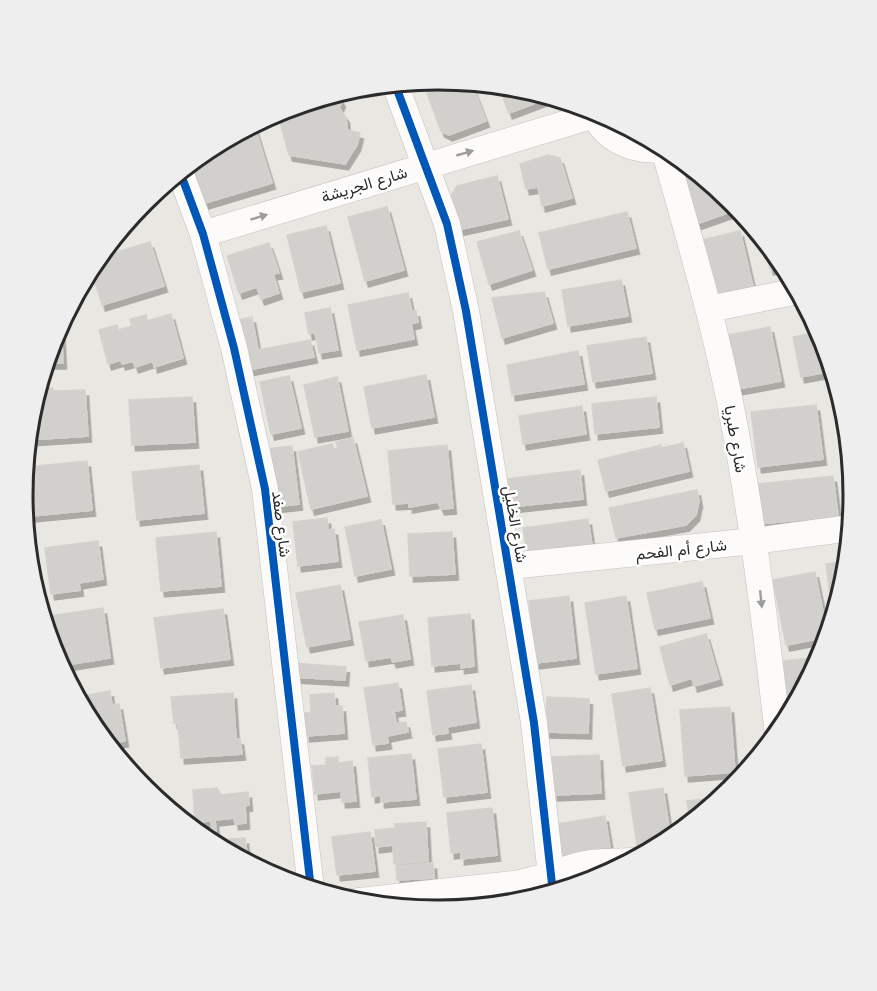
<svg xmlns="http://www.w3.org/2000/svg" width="877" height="991" viewBox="0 0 877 991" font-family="Helvetica,Vazirmatn,sans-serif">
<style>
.building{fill:#d1d0cc;stroke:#d3d2cd;stroke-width:1.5;filter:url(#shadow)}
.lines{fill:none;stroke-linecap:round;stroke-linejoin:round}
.minor-casing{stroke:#c2c2c1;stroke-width:27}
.minor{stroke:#fcfbfa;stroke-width:26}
.cycleway-casing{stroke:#fff;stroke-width:11}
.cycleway{stroke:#0057b8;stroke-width:8}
.oneway{fill:#9e9d9d}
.labels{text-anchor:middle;stroke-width:5;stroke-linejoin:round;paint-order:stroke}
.street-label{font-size:16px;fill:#2b2b2b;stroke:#fff}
.rim{fill:none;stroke:#2b2b2b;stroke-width:3}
</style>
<defs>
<filter id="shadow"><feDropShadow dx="3.5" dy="6" stdDeviation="0" flood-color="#0004"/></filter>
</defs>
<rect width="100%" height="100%" fill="#e8e7e1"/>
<path class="building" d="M 457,81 L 471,83 L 486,121 L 449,135 L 441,131 L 427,93 Z
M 498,85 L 520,88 L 551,97 L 509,113 Z
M 337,94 L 342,101 L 339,108 L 346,117 L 347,130 L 360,133 L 357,145 L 345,164 L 289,155 L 280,122 L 309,102 Z
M 254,125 L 272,183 L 205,203 L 204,198 L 199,200 L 188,165 L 208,149 Z
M 548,155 L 560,158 L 572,198 L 542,206 L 538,187 L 526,189 L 520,164 Z
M 684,162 L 733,202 L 736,210 L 696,224 L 675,165 Z
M 497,176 L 508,219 L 457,230 L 450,198 L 457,186 Z
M 387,207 L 404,270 L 365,281 L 348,217 Z
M 627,212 L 636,248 L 548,269 L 539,233 Z
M 326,226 L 340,283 L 301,292 L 287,235 Z
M 519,231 L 532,270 L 489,284 L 477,242 Z
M 740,231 L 754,291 L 711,301 L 697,241 Z
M 763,238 L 785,265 L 770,269 Z
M 150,242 L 164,286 L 102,305 L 91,268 L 93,264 L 98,258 Z
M 269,243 L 279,273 L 273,274 L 279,293 L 261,299 L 257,287 L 239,293 L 227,256 Z
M 621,280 L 628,316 L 568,326 L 562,290 Z
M 544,292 L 553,323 L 502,338 L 492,298 Z
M 408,293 L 412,312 L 416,311 L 418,322 L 411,324 L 414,339 L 357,350 L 348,305 Z
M 330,308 L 338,350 L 319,353 L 315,332 L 309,334 L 305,313 Z
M 171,314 L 183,358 L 154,367 L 153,361 L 135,367 L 133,361 L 122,364 L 121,360 L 108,364 L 99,330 L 117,325 L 118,330 L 132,326 L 130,319 L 146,315 L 147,321 Z
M 252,317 L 258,350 L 310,340 L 314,357 L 248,370 L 238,320 Z
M 61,323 L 63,363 L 46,363 L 54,336 Z
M 770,327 L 781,381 L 738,389 L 728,335 Z
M 817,332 L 818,339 L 823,338 L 833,371 L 801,377 L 793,337 Z
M 646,337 L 652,373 L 593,382 L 587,346 Z
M 578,351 L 584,384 L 512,395 L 507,365 Z
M 426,375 L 434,417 L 372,428 L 364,387 Z
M 289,376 L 301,428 L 271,434 L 260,382 Z
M 337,377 L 348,431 L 315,437 L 304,385 Z
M 53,388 L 53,391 L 85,390 L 88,436 L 28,440 L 31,414 L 38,389 Z
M 192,397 L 195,442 L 132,445 L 129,400 Z
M 656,397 L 659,427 L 595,434 L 592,404 Z
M 816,405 L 823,459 L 758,467 L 751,412 Z
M 840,405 L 843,405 L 847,415 L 850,451 L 847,452 Z
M 582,406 L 586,434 L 523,444 L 519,416 Z
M 353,438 L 367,496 L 311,509 L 298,452 L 332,444 L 334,449 L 338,448 L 336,442 Z
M 683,443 L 689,471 L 606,491 L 598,460 L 661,445 L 661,448 Z
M 447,445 L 453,508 L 441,509 L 438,502 L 409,507 L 409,503 L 393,504 L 388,451 Z
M 292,446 L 299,504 L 272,507 L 266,449 Z
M 87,461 L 92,510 L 32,516 L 27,467 Z
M 199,465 L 204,513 L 137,520 L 132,472 Z
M 580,470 L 583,499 L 510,507 L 507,479 Z
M 833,476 L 838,516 L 760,524 L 756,484 Z
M 697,490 L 699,501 L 696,515 L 686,525 L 616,538 L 609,508 Z
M 327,518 L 328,530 L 334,529 L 338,561 L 298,566 L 293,522 Z
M 588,519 L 592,545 L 527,554 L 523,528 Z
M 381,520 L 391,569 L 355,576 L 345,527 Z
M 216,532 L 221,586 L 161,591 L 156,538 Z
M 452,532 L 455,574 L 410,576 L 408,534 Z
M 98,541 L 103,579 L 79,583 L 80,590 L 51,594 L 45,548 Z
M 848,561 L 846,577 L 833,621 L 826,564 Z
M 815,572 L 828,637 L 786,645 L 773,580 Z
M 702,582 L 710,618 L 655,629 L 647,593 Z
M 340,585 L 350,639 L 307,647 L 296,593 Z
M 569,596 L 576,658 L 536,663 L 529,601 Z
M 626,596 L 637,668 L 596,674 L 585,603 Z
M 103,608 L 110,658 L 60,666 L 43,617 Z
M 223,609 L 230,659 L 161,668 L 154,618 Z
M 470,614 L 474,666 L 461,668 L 461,663 L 432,666 L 428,618 Z
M 403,615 L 410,659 L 393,662 L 391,657 L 366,661 L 359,622 Z
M 706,634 L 719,679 L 694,686 L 692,678 L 670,685 L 660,647 Z
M 822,657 L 797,702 L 788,703 L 783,661 Z
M 292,663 L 346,667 L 345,680 L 292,677 Z
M 398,683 L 402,710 L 394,711 L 396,723 L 406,722 L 408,732 L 387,736 L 388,743 L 373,745 L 364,688 Z
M 471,685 L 476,722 L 447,727 L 448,733 L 433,735 L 427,691 Z
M 650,688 L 662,760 L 623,766 L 612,694 Z
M 110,691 L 112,705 L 119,704 L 125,741 L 107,744 L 92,726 L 77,697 Z
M 233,693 L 236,739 L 240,739 L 242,754 L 181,758 L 178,723 L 174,723 L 171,697 Z
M 334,693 L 335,706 L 342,706 L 344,733 L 306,736 L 305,713 L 311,713 L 310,695 Z
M 547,697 L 589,699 L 588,733 L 546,732 Z
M 730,707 L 735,772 L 685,776 L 680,710 Z
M 481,744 L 487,792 L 444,797 L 438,749 Z
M 411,754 L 416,799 L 381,802 L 381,795 L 372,797 L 368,758 Z
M 599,755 L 601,793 L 554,795 L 552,757 Z
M 338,757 L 338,763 L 352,761 L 356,801 L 342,802 L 341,791 L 315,794 L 312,766 L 326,765 L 326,758 Z
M 217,788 L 221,795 L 248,792 L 249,805 L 245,806 L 246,823 L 235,824 L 234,818 L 215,820 L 216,831 L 212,831 L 211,821 L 195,822 L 193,790 Z
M 663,788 L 671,840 L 639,857 L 629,793 Z
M 724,797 L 690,824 L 687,801 Z
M 492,808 L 497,855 L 461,859 L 461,852 L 451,853 L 447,813 Z
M 605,816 L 610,847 L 561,855 L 556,824 Z
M 426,822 L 428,861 L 394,864 L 393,845 L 376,847 L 375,830 L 395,828 L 395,824 Z
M 370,832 L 375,871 L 337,875 L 332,837 Z
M 245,838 L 248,863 L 225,851 L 230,850 L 229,839 Z
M 433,863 L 434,878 L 397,880 L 396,866 Z"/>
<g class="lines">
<g class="minor-casing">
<path id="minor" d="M 395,84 L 447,224 L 466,311 L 534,723 L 553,893
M 593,110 C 602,140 637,154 666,148
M 664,149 C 689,238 716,327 733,418 C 753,523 766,629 778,735
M 180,172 L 203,234 L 234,348 L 265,489 L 311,889
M 203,234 L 594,115
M 709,309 L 798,291
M 510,566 L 754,541 L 851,528
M 351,902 L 514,884 C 535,881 551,874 570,868 C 590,861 611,862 632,861"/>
</g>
<use href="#minor" class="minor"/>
<g class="cycleway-casing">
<path id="cycleway" d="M 395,84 L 447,224 L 466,311 L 534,723 L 553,893
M 180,172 L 203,234 L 234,348 L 265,489 L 311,889"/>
</g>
<use href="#cycleway" class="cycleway"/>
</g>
<defs><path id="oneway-solid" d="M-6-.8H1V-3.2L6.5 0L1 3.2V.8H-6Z" transform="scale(1.5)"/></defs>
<g class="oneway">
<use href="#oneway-solid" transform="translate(465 153) rotate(-16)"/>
<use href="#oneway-solid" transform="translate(259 217) rotate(-17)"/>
<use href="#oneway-solid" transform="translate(761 599) rotate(84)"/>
</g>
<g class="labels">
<g class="street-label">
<text transform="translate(364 184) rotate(-17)" y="6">شارع الجريشة</text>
<text transform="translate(736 439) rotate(80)" y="6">شارع طبريا</text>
<text transform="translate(282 524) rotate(83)" y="6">شارع صفد</text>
<text transform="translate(516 524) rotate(80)" y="6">شارع الخليل</text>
<text transform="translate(681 549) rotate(-6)" y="6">شارع أم الفحم</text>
</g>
</g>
<path d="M0 0H877V991H0ZM33 495a405 405 0 1 1 810 0a405 405 0 1 1-810 0Z" fill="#eee" fill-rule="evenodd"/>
<path class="rim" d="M33 495a405 405 0 1 1 810 0a405 405 0 1 1-810 0Z"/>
</svg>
